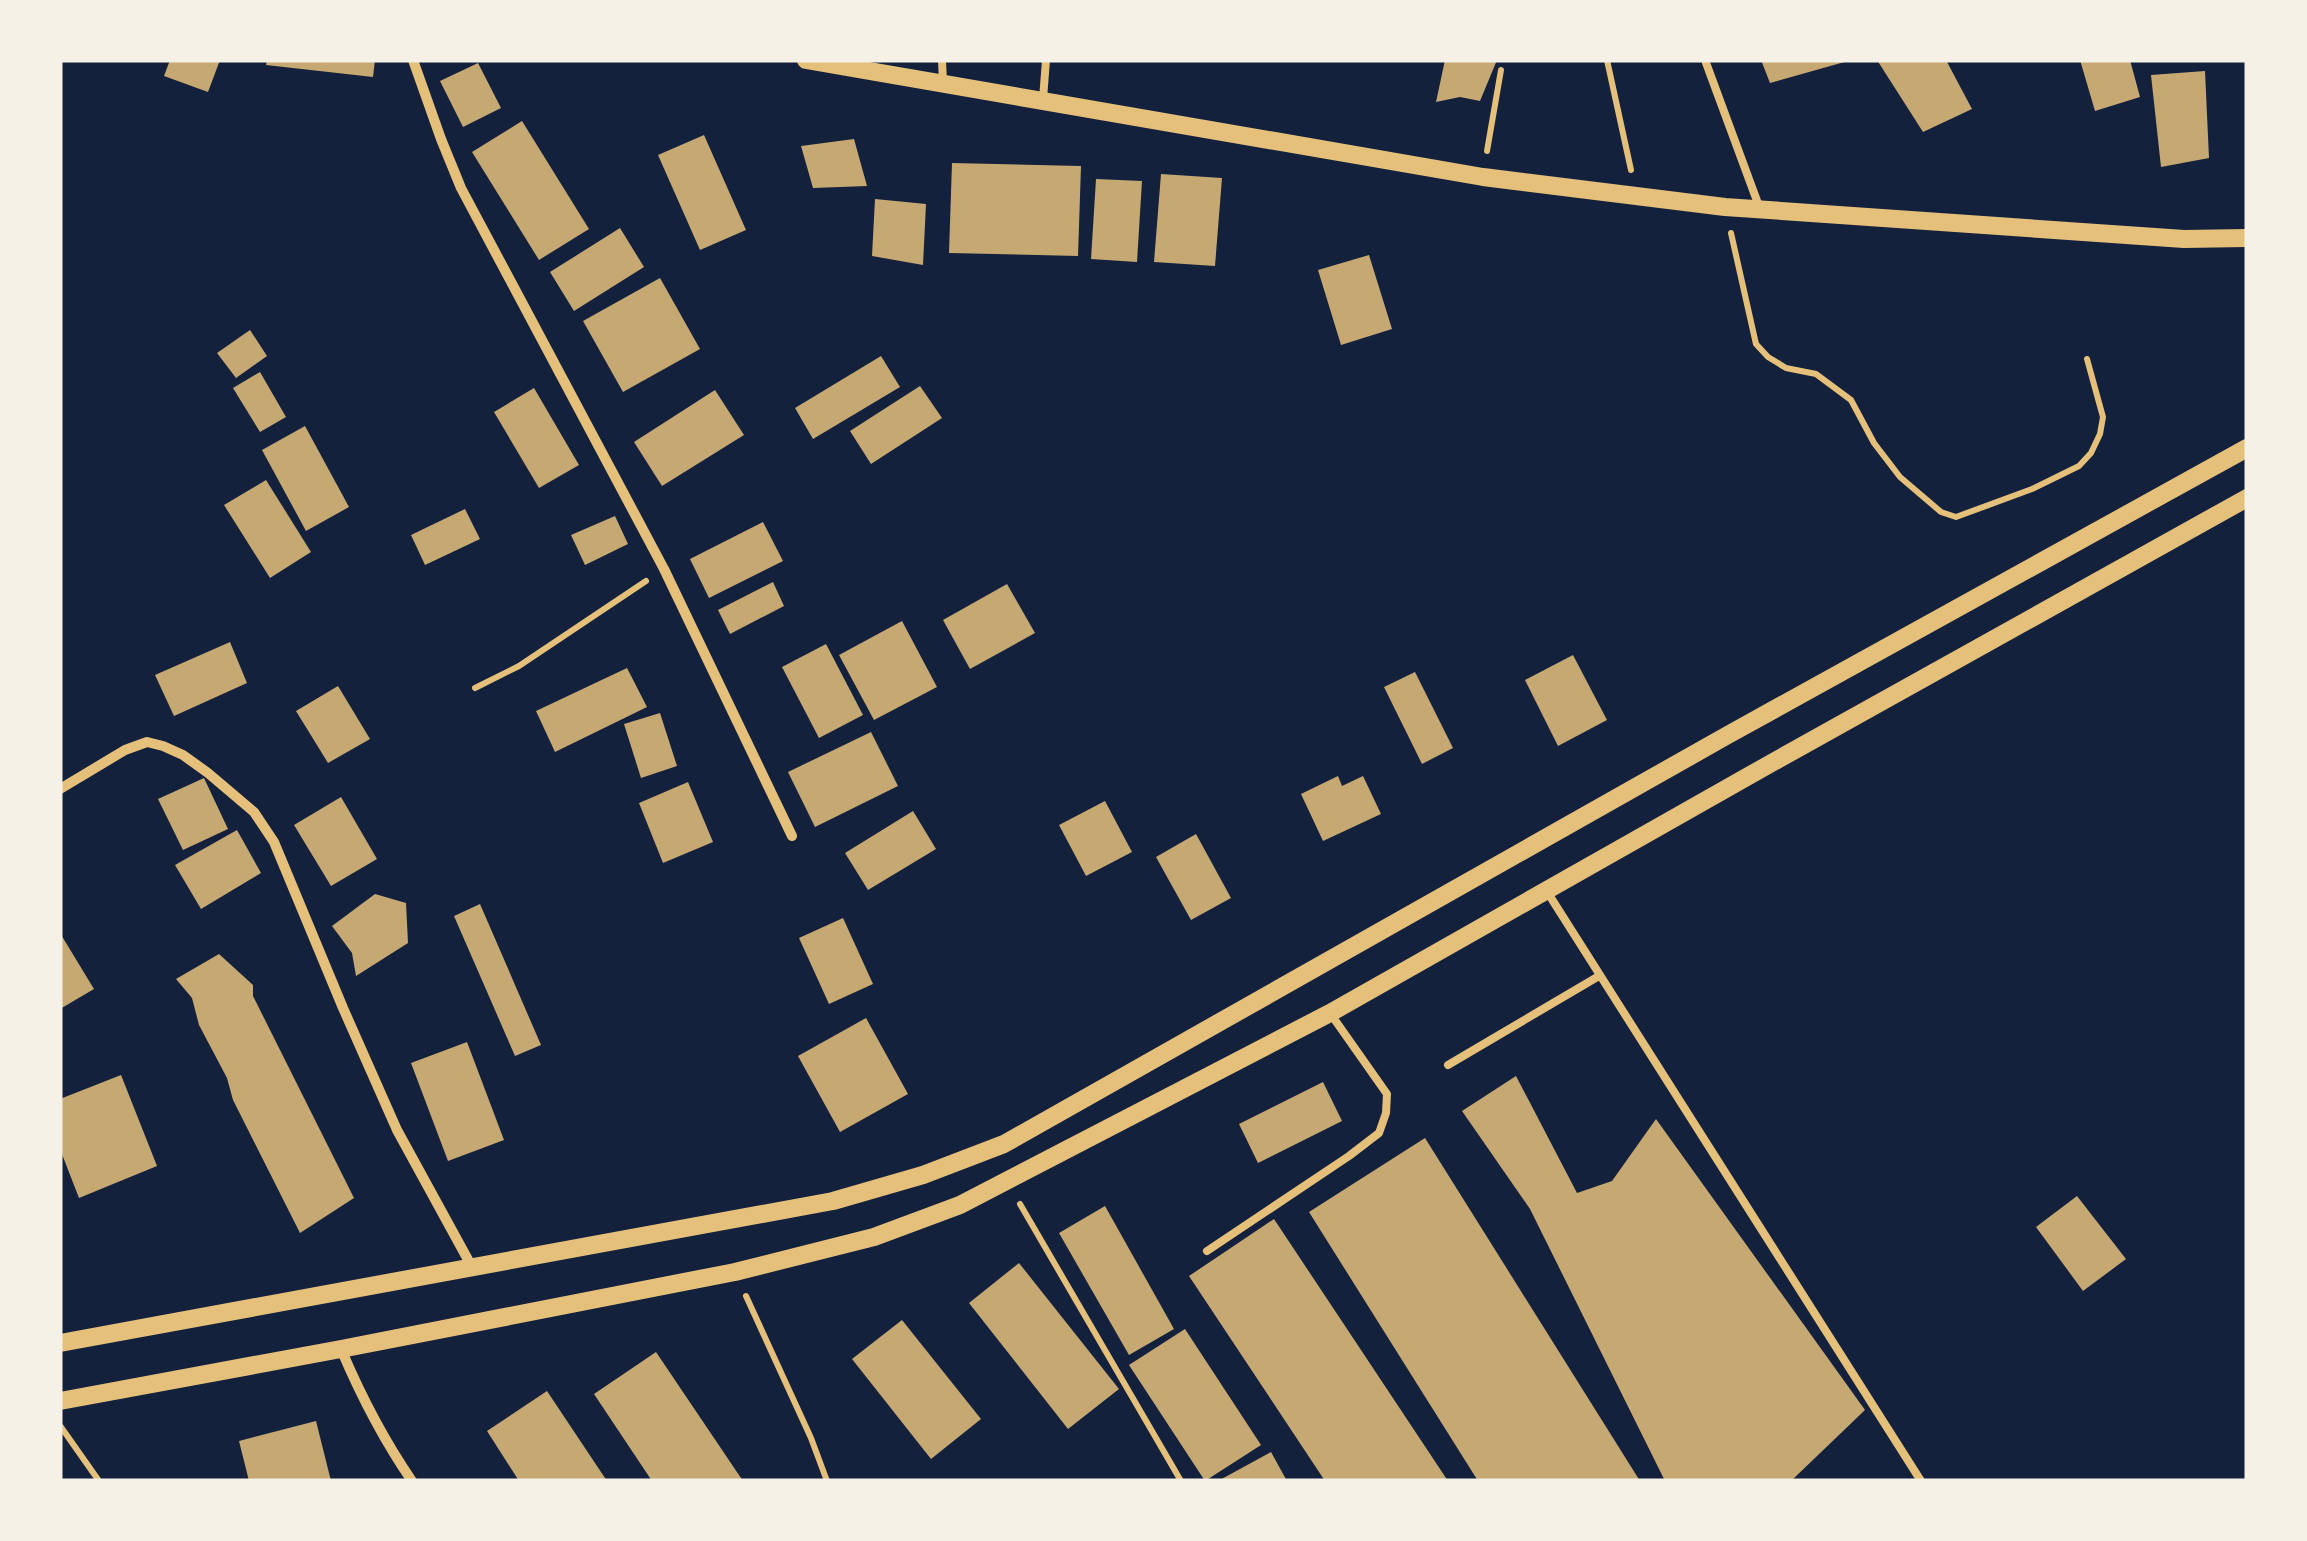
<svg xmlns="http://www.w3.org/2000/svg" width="2307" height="1541" viewBox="0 0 2307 1541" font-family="Mulish,sans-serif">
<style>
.building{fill:#c6a872}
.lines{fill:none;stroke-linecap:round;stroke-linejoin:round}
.path{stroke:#e5c07b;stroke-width:6}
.service{stroke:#e5c07b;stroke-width:8}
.minor{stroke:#e5c07b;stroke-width:10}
.tertiary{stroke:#e5c07b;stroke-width:18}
</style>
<rect width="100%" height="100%" fill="#14213d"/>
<path class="building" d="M 170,60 L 220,60 L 208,92 L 164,76 Z
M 267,60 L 375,60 L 373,77 L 266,65 Z
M 1445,60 L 1497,60 L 1480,101 L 1460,97 L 1436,102 Z
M 1761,60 L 1848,60 L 1848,61 L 1770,83 Z
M 1877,60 L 1946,60 L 1972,109 L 1923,132 Z
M 2080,60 L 2130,60 L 2140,97 L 2095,111 Z
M 478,63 L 501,108 L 463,127 L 440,81 Z
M 2205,71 L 2209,158 L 2161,167 L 2151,75 Z
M 522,121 L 589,229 L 539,260 L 472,152 Z
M 704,135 L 746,230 L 700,250 L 658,155 Z
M 854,139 L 867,186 L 813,188 L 801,146 Z
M 952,163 L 1081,166 L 1078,256 L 949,253 Z
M 1161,174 L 1222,178 L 1215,266 L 1154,262 Z
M 1096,179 L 1142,181 L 1137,262 L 1091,259 Z
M 875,199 L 926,204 L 923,265 L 872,256 Z
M 620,228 L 644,267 L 574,311 L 550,272 Z
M 1369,255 L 1392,329 L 1341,345 L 1318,270 Z
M 660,278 L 700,349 L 623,392 L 583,321 Z
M 250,330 L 267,356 L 236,378 L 217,353 Z
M 881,356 L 900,387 L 813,439 L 795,408 Z
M 260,372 L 286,417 L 260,432 L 233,388 Z
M 920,386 L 942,418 L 871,464 L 850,431 Z
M 534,388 L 579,465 L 539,488 L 494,412 Z
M 715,390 L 744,435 L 662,486 L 634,442 Z
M 305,426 L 349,507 L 306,531 L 262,450 Z
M 266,480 L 311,552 L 270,578 L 224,505 Z
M 465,509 L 480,539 L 425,565 L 411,535 Z
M 615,516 L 628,544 L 585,565 L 571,535 Z
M 763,522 L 783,561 L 709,598 L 690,559 Z
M 773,582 L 784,606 L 730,634 L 718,610 Z
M 1007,584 L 1035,633 L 970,669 L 943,620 Z
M 902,621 L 937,687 L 874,720 L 839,655 Z
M 230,642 L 247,683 L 174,716 L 155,675 Z
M 826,644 L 863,715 L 819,738 L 782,667 Z
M 1573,655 L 1607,720 L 1558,746 L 1525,680 Z
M 627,668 L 647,707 L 555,752 L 536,711 Z
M 1415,672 L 1453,748 L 1422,764 L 1384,687 Z
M 338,686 L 370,739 L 328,763 L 296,711 Z
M 660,713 L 677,766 L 641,778 L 624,724 Z
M 871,732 L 898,786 L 815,827 L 788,772 Z
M 1338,776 L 1342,786 L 1363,776 L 1381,814 L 1323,841 L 1301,794 Z
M 204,778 L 228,829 L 183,850 L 158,799 Z
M 688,782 L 713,842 L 663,863 L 639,803 Z
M 341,797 L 377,859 L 331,886 L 294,825 Z
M 1105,801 L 1132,852 L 1086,876 L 1059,825 Z
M 913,811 L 936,849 L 868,890 L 845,853 Z
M 237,830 L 261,873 L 201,909 L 175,865 Z
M 1196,834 L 1231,898 L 1191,920 L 1156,857 Z
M 375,894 L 406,903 L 408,943 L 356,976 L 352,953 L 332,926 Z
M 480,904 L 541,1045 L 515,1056 L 454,916 Z
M 843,918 L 873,984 L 829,1004 L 799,938 Z
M 60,933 L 94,989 L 60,1009 Z
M 219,954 L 253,985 L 253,996 L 354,1198 L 300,1233 L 233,1100 L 227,1078 L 199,1025 L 192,998 L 176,979 Z
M 866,1018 L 908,1094 L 840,1132 L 798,1056 Z
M 467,1042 L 504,1140 L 448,1161 L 411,1063 Z
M 121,1075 L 157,1166 L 79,1198 L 60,1149 L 60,1099 Z
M 1516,1076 L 1577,1193 L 1612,1181 L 1656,1119 L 1865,1410 L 1791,1481 L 1665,1481 L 1530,1209 L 1462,1111 Z
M 1323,1082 L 1342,1121 L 1258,1163 L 1239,1124 Z
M 1425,1138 L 1640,1481 L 1478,1481 L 1309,1212 Z
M 2077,1196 L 2126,1259 L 2083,1291 L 2036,1227 Z
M 1105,1206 L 1174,1329 L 1129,1355 L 1059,1233 Z
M 1274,1219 L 1448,1481 L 1325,1481 L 1189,1276 Z
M 1019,1263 L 1119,1389 L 1068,1429 L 969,1303 Z
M 902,1320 L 981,1419 L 931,1459 L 852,1359 Z
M 1185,1329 L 1261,1445 L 1205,1481 L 1129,1365 Z
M 656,1352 L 743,1481 L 652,1481 L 594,1394 Z
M 547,1391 L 607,1481 L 519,1481 L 487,1431 Z
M 316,1421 L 331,1481 L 249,1481 L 239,1441 Z
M 1271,1452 L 1287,1481 L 1218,1481 Z"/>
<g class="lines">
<path class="path" d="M 1607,60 L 1631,170
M 1487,151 L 1501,70
M 1731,233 L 1756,344 L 1768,357 L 1786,368 L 1816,374 L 1851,400 L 1874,443 L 1900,477 L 1941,512 L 1956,517 L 2032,489 L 2079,466 L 2091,453 L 2100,434 L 2103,417 L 2087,359
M 475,688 L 519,666 L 646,581
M 1020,1204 L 1181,1481
M 746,1296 L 811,1438 L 827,1481
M 61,1427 L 99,1481"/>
<path class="service" d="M 942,60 L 943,83
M 1705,60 L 1760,209
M 1043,99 L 1046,60
M 1546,890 L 1921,1481
M 1448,1065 L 1599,976
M 1207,1251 L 1349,1156 L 1379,1133 L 1386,1113 L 1387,1094 L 1330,1013"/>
<path class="minor" d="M 413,60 L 441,139 L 461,188 L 664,569 L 792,836
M 60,789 L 125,750 L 147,742 L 163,746 L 183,755 L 208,773 L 254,812 L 274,842 L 343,1008 L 397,1130 L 472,1267
M 341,1349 C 361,1396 383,1439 412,1481"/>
<path class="tertiary" d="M 806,60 L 1483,177 L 1725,207 L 2184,239 L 2247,238
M 60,1343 L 833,1201 L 923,1175 L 1004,1144 L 1726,736 L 2247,448
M 60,1401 L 341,1349 L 735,1272 L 874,1237 L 960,1205 L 1330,1013 L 1768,765 L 2247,498"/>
</g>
<rect width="2307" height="1541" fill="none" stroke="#f6f1e7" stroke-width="125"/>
</svg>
